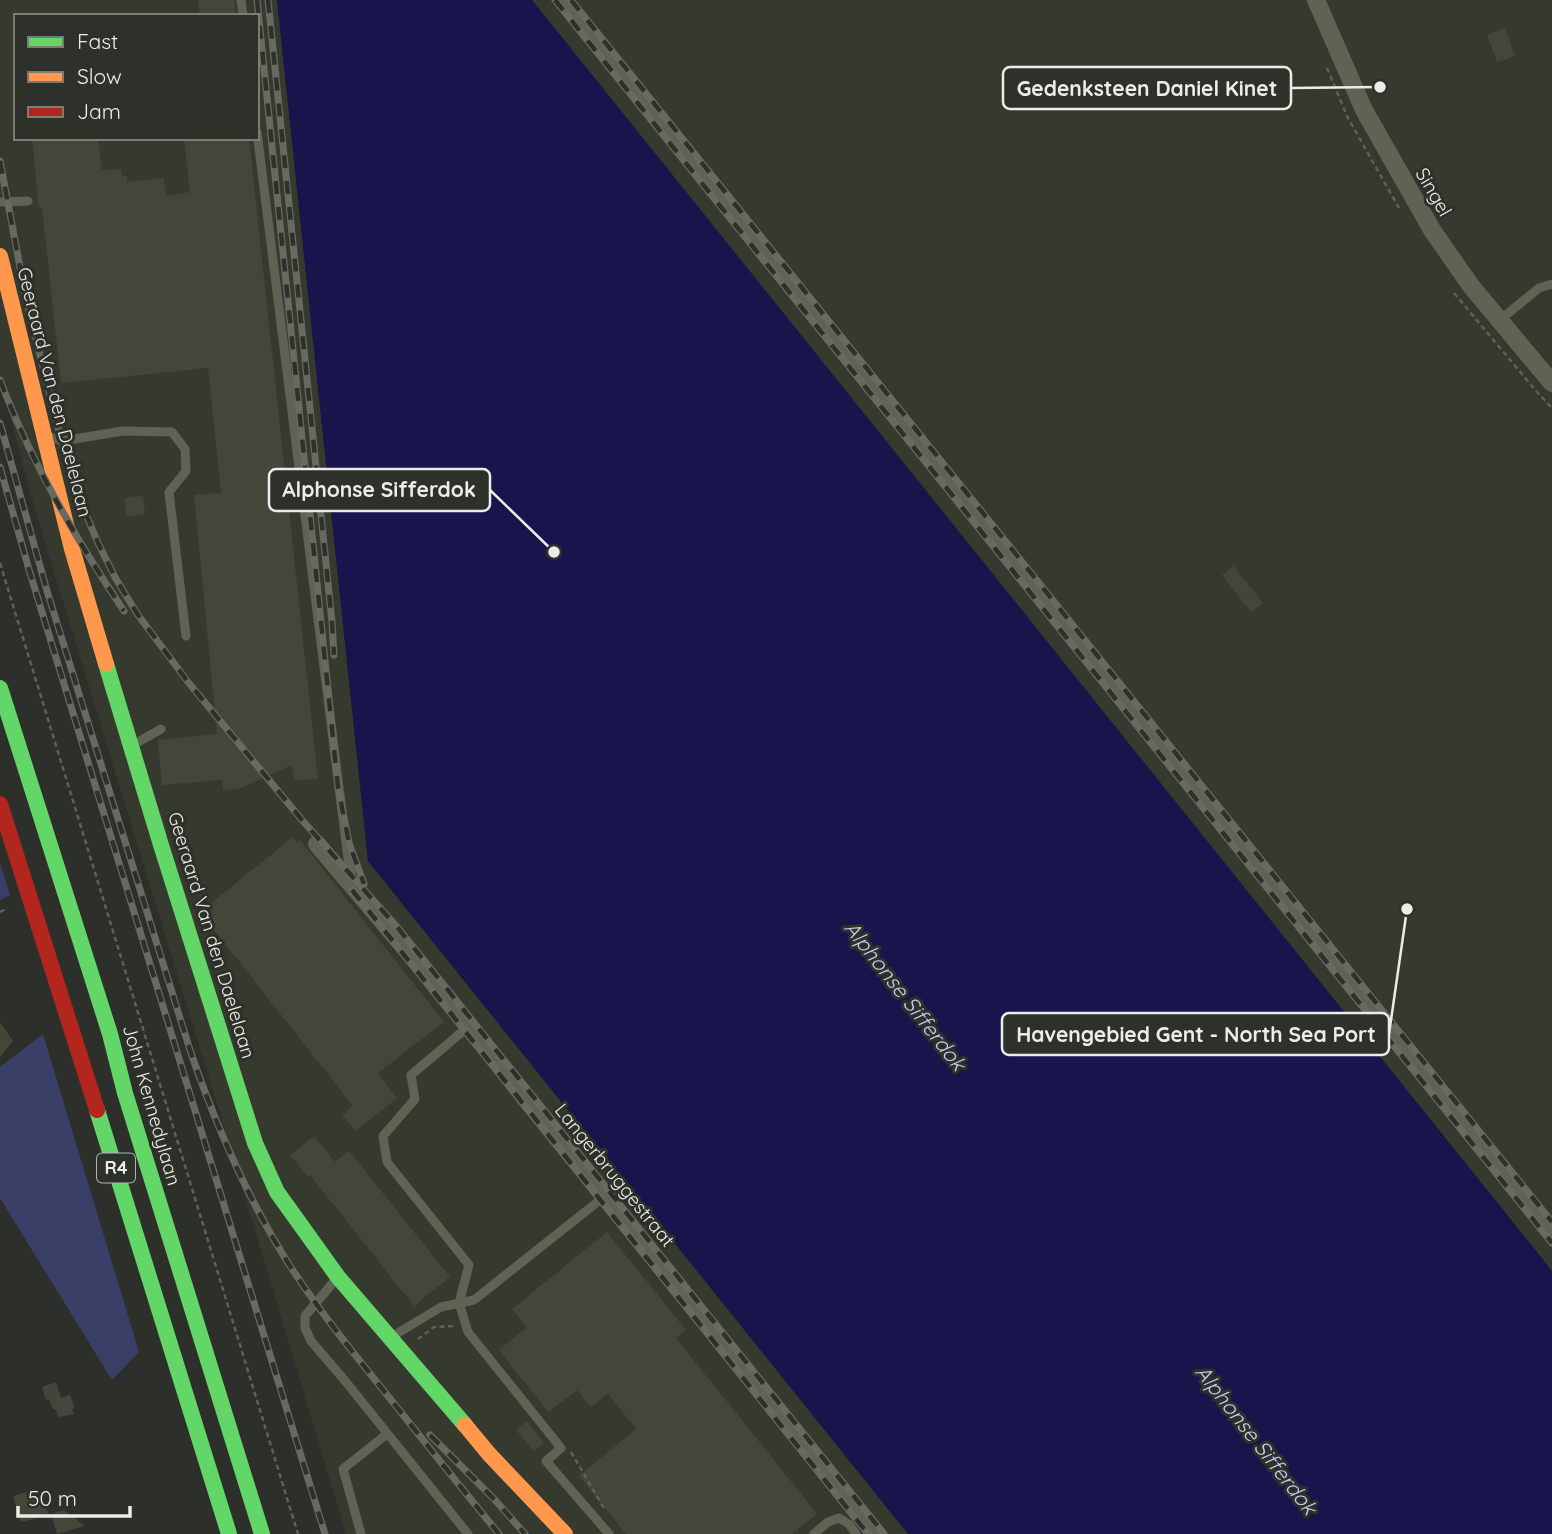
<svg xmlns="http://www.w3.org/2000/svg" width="1552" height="1534" viewBox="0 0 1552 1534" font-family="Quicksand,sans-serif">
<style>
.built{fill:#36392e;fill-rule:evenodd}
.green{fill:#3a3f68}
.water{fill:#17154b}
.building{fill:#44463a}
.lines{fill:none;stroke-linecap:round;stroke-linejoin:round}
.path{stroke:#5e6157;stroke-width:2.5;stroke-dasharray:5 3.5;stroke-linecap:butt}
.lane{stroke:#5f6354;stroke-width:9}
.street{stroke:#5f6354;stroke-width:18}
.fast{stroke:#63d668;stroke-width:16}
.slow{stroke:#ff974d;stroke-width:16}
.jam{stroke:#b3261e;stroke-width:16}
.rail-casing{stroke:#686a61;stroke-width:7}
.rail{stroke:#2e302a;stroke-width:4.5;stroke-dasharray:13;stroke-linecap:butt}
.labels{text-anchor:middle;stroke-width:6;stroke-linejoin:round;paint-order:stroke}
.shield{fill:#2e302a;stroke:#b3b4b0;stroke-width:2}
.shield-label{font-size:18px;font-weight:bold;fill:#ecede9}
.street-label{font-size:19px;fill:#ecede9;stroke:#2e302a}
.water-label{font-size:21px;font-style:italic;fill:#c4ccf2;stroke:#2e302a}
.leader{fill:none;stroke:#ecede9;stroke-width:2.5}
.callout-dot{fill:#ecede9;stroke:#2e302a;stroke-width:2.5}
.callout{fill:#2e302a;stroke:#ecede9;stroke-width:2.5}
.callout-label{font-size:21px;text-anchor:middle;font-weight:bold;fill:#ecede9}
</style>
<rect width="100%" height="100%" fill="#2d2f2b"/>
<path class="built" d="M 0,0 L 277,0 L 368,861 L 908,1534 L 346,1534 L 229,1143 L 52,566 L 35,510 L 0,378 ZM 16,16 L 257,16 L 257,138 L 16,138 Z
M 532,0 L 1552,0 L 1552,1271 L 971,546 Z"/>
<path class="green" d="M 0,862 L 10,895 L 0,900 Z
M 43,1034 L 139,1352 L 112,1380 L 0,1198 L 0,1067 Z"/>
<path class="water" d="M 277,0 L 532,0 L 1552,1271 L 1552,1534 L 908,1534 L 368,861 Z"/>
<path class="building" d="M 198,0 L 234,0 L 236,16 L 200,16 Z
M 1505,28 L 1515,56 L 1497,62 L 1487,35 Z
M 32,138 L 98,138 L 102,170 L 121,169 L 122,176 L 127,176 L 127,182 L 164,178 L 166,196 L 190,192 L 184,138 L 249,138 L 318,779 L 294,780 L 292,765 L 238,789 L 223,790 L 222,780 L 162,785 L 158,740 L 217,734 L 194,495 L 221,493 L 208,368 L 61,383 L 42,208 L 39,209 Z
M 143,496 L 145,513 L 143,515 L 126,516 L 125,498 Z
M 1234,566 L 1263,603 L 1251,612 L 1222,575 Z
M 293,837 L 297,843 L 300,840 L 444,1022 L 378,1073 L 397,1098 L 356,1131 L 342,1115 L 353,1106 L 200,912 Z
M 0,1022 L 13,1041 L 0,1057 Z
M 314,1136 L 335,1162 L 349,1151 L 450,1277 L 414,1306 L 310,1175 L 308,1177 L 290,1155 Z
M 607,1232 L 686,1330 L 676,1338 L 817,1514 L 792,1534 L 626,1534 L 579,1476 L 636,1429 L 608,1394 L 591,1407 L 577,1390 L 548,1412 L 499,1350 L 527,1327 L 512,1309 Z
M 56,1382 L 61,1398 L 70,1395 L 75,1408 L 72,1409 L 74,1414 L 59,1417 L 55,1409 L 53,1409 L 49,1399 L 46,1400 L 42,1387 Z
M 527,1421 L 544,1443 L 534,1452 L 516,1430 Z
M 34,1490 L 37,1499 L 43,1497 L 49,1515 L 21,1522 L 13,1496 Z
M 64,1510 L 85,1526 L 57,1534 L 51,1514 Z"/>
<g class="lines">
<path class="path" d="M 1327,68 L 1348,118 L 1399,208
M 1454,293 L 1537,392 L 1552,408
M 0,563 L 298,1534
M 0,912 L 8,908
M 418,1339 L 434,1327 L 453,1326
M 571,1452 L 605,1510"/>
<path class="lane" d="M 241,0 L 243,16
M 563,0 L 1552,1233
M 257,132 L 348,859 L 353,882
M 0,202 L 28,201
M 1500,320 L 1539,288 L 1552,284
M 48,436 L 62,441 L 123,431 L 172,432 L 185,449 L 186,471 L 169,492 L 186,636
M 133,745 L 161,729
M 469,1026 L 411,1075 L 415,1099 L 383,1136 L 387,1162 L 469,1265 L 459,1303 L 468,1332 L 561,1448 L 546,1461 L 609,1534
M 337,1278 L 305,1316 L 305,1328 L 311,1341 L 346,1382 L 468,1534
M 393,1336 L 441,1307 L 474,1300 L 605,1196
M 361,1534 L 343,1469 L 387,1434
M 814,1534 L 828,1522 L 839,1518 L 849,1524 L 856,1534"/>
<path class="street" d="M 1316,0 L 1364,110 L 1432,230 L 1471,286 L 1552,383
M 317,844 L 445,995 L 530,1104 L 877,1534"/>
<path class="fast" d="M 106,664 L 161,845 L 255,1143 L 277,1192 L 338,1277 L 465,1425
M 0,688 L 110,1034 L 125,1093 L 262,1534
M 97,1110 L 229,1534"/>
<path class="slow" d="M 0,256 L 72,549 L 106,664
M 465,1425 L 489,1454 L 565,1534"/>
<path class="jam" d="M 0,804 L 97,1110"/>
<g class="rail-casing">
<path id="rail" d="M 257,0 L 338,787 L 349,843 L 364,884
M 268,0 L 332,622 L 334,655
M 555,0 L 1552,1243
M 571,0 L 1552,1222
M 0,161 L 26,299 L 66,459 L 82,505 L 98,543 L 116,579 L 138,615 L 188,682 L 302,820 L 398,928 L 884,1534
M 0,380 C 31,462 75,538 124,611
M 0,423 L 47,591 L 190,1050 C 216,1126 247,1198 290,1266 C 322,1315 359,1360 396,1406 C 430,1449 464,1491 499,1534
M 0,467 L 30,573 L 325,1534
M 352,890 L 868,1534
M 430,1435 L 495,1500 L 525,1534"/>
</g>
<use href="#rail" class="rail"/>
</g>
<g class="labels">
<rect class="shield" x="97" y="1153.5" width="38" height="29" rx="5"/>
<g class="shield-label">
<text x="116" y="1174">R4</text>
</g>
<g class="street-label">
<text transform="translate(1434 192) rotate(60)" y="7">Singel</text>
<text transform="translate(55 392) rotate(76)" y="7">Geeraard Van den Daelelaan</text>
<text transform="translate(212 935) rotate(73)" y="7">Geeraard Van den Daelelaan</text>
<text transform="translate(152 1105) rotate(74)" y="7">John Kennedylaan</text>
<text transform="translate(615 1175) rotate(51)" y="7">Langerbruggestraat</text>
</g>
<g class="water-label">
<text transform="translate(905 996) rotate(52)" y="7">Alphonse Sifferdok</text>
<text transform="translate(1256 1440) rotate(52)" y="7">Alphonse Sifferdok</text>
</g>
</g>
<path class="leader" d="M1380 87L1291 88M554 552L490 490M1407 909L1389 1034"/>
<g class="callout-dot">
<circle cx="1380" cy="87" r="7"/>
<circle cx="554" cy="552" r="7"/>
<circle cx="1407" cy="909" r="7"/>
</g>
<g class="callout">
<rect x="1003" y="67" width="288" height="42" rx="7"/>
<rect x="269" y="469" width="221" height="42" rx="7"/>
<rect x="1002" y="1013" width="387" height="42" rx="7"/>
</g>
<g class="callout-label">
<text x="1147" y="96">Gedenksteen Daniel Kinet</text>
<text x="379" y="497">Alphonse Sifferdok</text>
<text x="1196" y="1042">Havengebied Gent - North Sea Port</text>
</g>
<rect x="14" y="14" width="245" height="126" fill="#2e302a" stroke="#7a7c76" stroke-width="2"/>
<rect x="28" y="37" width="35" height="10" fill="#63d668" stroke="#7a7c76" stroke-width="2"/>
<text x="77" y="49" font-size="21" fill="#ecede9">Fast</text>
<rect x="28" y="72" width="35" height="10" fill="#ff974d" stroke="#7a7c76" stroke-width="2"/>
<text x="77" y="84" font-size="21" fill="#ecede9">Slow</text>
<rect x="28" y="107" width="35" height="10" fill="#b3261e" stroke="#7a7c76" stroke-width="2"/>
<text x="77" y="119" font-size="21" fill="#ecede9">Jam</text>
<path d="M18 1506v10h112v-10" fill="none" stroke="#ecede9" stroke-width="3.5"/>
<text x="28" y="1506" font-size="21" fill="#ecede9" stroke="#2e302a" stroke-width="5" paint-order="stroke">50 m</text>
</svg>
